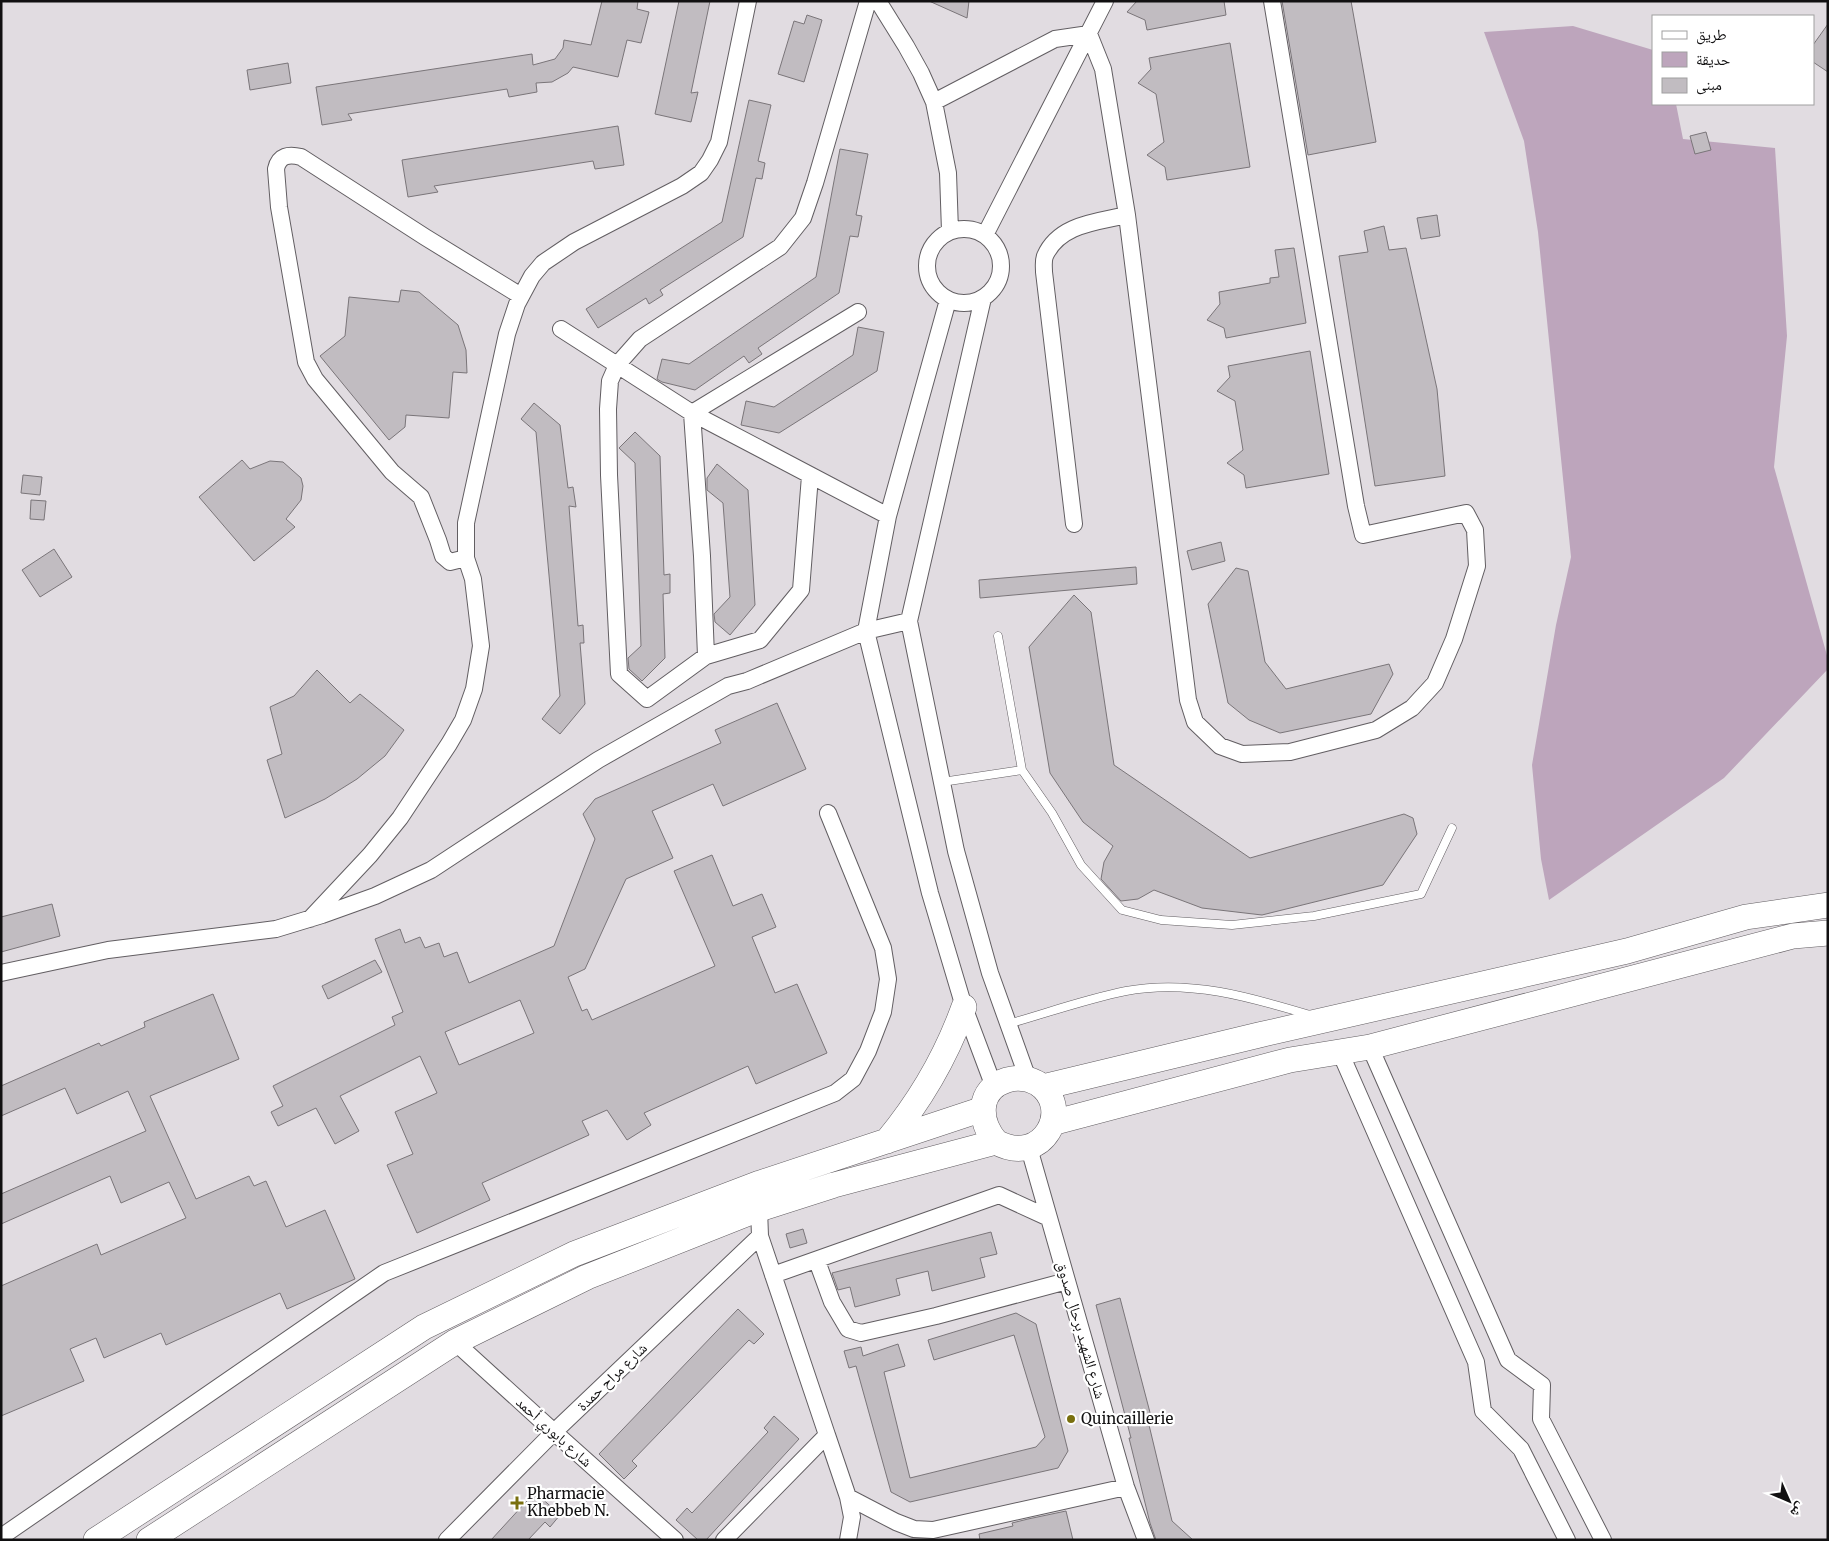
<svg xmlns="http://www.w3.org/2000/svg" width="1829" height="1541" viewBox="0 0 1829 1541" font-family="Merriweather,'Noto Naskh Arabic',serif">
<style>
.green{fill:#bda5bc}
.building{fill:#c1bcc1;stroke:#7a7579;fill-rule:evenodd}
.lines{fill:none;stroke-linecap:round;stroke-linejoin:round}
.service-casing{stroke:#625e62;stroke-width:9}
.minor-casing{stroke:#625e62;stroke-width:18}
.primary-casing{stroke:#625e62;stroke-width:26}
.service{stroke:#fff;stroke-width:8}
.minor{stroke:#fff;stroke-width:16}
.primary{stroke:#fff;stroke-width:25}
.poi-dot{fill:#796f0e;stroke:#fff;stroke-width:2}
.labels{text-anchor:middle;stroke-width:4.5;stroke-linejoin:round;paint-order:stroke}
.street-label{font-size:15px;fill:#111011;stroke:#fff}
.poi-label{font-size:15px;fill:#111011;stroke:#fff;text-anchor:start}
</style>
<rect width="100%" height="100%" fill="#e1dce1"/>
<path class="green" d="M 1573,26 L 1653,50 L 1653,104 L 1676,104 L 1683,139 L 1775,148 L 1787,336 L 1774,467 L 1828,659 L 1828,669 L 1724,778 L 1549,900 L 1541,859 L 1532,765 L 1556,625 L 1571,557 L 1538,232 L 1524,141 L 1484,32 Z"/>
<path class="building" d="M 602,1 L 638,1 L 637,9 L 649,12 L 641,43 L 627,40 L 618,77 L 573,67 L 568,73 L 552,82 L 536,83 L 537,92 L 509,97 L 507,89 L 348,114 L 352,120 L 322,125 L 316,87 L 532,54 L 533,65 L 555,59 L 563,48 L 564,40 L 591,45 Z
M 679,1 L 710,1 L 691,93 L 698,92 L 691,122 L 655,114 Z
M 929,1 L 969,1 L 967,18 Z
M 1137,1 L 1224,1 L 1226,15 L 1147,30 L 1145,20 L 1127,12 Z
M 1282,1 L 1351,1 L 1376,142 L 1308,155 Z
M 807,15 L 822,20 L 804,82 L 778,74 L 794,21 L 804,24 Z
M 1828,24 L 1828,72 L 1813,62 L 1813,45 Z
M 1230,43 L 1250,167 L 1167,180 L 1165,167 L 1147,155 L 1164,142 L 1156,94 L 1138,83 L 1151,69 L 1149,58 Z
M 288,63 L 291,83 L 250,90 L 247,70 Z
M 749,100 L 771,105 L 758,161 L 765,163 L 762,179 L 756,178 L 743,237 L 660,290 L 663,295 L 649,304 L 646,298 L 598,328 L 586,309 L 722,222 Z
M 618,126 L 624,165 L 595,169 L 593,161 L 434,186 L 438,192 L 408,197 L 402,160 Z
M 1706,132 L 1711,150 L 1695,154 L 1690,136 Z
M 840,149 L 868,154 L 856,215 L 862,216 L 858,237 L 850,236 L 839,293 L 758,348 L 762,354 L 749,363 L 744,356 L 695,390 L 662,382 L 657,379 L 662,359 L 689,364 L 816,277 Z
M 1437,215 L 1440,236 L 1421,239 L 1417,218 Z
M 1384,226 L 1389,250 L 1406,248 L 1437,389 L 1445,476 L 1375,486 L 1339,256 L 1368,252 L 1364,231 Z
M 1294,248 L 1306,323 L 1226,338 L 1224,328 L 1207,320 L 1220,304 L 1219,292 L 1270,283 L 1270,278 L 1279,277 L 1275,250 Z
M 401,290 L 419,292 L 458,325 L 466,350 L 467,373 L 453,372 L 449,418 L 406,415 L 405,427 L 389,440 L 320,356 L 345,336 L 349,297 L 399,302 Z
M 858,327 L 884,332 L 877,371 L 779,433 L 741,425 L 746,401 L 774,407 L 853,355 Z
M 1310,351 L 1329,474 L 1246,488 L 1244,475 L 1227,463 L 1243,450 L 1235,401 L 1217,391 L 1230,377 L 1228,366 Z
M 534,403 L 560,425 L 568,488 L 573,487 L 576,507 L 569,506 L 578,626 L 583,625 L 584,643 L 580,643 L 585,704 L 560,734 L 542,719 L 560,696 L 536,432 L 521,419 Z
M 635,432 L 660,456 L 664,575 L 670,574 L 670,593 L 663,594 L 665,658 L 642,681 L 629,669 L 628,658 L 641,646 L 635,463 L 619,448 Z
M 242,460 L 250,469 L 270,461 L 283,462 L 301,478 L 303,486 L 301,500 L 286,519 L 295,527 L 254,561 L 199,497 Z
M 717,464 L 748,490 L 755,605 L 730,635 L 715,622 L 714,614 L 730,597 L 723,503 L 707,490 L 707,478 Z
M 23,475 L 42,477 L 40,495 L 21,493 Z
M 31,500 L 46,501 L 44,520 L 30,519 Z
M 1221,542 L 1225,561 L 1192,570 L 1187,551 Z
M 54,549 L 72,577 L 40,597 L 22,570 Z
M 1136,567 L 1137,584 L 980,598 L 979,580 Z
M 1236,568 L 1248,571 L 1265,662 L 1286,689 L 1389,664 L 1393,674 L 1371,714 L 1280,733 L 1249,720 L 1228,703 L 1208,604 Z
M 1074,595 L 1091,612 L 1114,765 L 1250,858 L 1404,814 L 1413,818 L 1417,834 L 1383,885 L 1262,915 L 1202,908 L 1154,890 L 1138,899 L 1121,901 L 1101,879 L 1104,862 L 1113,846 L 1083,822 L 1050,773 L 1029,647 Z
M 317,670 L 350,703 L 360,694 L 404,730 L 385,756 L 357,779 L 325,799 L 285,818 L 267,760 L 282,754 L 270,707 L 294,696 Z
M 777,703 L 806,769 L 723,806 L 713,784 L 652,811 L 673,858 L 626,879 L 585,969 L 568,977 L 582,1011 L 587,1009 L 592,1020 L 715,966 L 674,871 L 712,855 L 733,906 L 762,894 L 776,927 L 752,937 L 775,993 L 797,984 L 827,1053 L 756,1084 L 748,1066 L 644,1113 L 651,1125 L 627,1140 L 607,1110 L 582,1121 L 589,1135 L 482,1183 L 490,1200 L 417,1233 L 387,1165 L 413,1154 L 395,1112 L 437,1093 L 420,1056 L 340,1096 L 359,1131 L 335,1144 L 316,1108 L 278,1126 L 271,1112 L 283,1106 L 273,1086 L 395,1025 L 392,1017 L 403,1012 L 375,939 L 400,929 L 405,943 L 420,937 L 425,948 L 439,943 L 444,957 L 457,952 L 469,983 L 554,946 L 595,839 L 583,814 L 595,799 L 721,743 L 715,730 ZM 520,1000 L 534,1033 L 459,1065 L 445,1032 Z
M 52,904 L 60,936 L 1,952 L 1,917 Z
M 375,960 L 382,972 L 328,999 L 322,986 Z
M 213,994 L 239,1059 L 150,1096 L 196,1199 L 249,1176 L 254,1186 L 266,1181 L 286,1227 L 325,1210 L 355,1279 L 287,1309 L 280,1293 L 166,1345 L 161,1333 L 104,1358 L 96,1338 L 70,1349 L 84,1381 L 1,1416 L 1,1286 L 97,1244 L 101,1255 L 186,1218 L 169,1182 L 121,1203 L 110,1176 L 1,1224 L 1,1194 L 146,1131 L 128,1091 L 77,1114 L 65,1088 L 1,1116 L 1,1086 L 99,1043 L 101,1046 L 145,1027 L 144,1022 Z
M 803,1229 L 807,1243 L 790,1248 L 786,1234 Z
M 991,1232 L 997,1254 L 980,1258 L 985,1277 L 932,1291 L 928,1271 L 896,1279 L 900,1295 L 855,1307 L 850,1287 L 838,1290 L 832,1273 Z
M 1120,1298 L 1153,1424 L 1149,1425 L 1172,1521 L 1193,1540 L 1156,1540 L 1150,1523 L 1129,1438 L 1131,1438 L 1096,1305 Z
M 738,1309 L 764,1334 L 754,1344 L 749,1340 L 632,1461 L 637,1466 L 624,1479 L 599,1454 Z
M 1016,1313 L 1036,1324 L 1068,1451 L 1058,1468 L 910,1502 L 891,1492 L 856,1366 L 849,1368 L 844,1351 L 861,1347 L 863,1356 L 898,1344 L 905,1366 L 884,1372 L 910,1478 L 1036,1447 L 1045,1437 L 1014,1335 L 934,1360 L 928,1340 Z
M 774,1416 L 799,1439 L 706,1540 L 698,1540 L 676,1520 L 687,1508 L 692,1513 L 768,1432 L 764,1428 Z
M 535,1492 L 560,1515 L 550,1527 L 545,1522 L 528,1540 L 491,1540 Z
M 1066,1511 L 1073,1540 L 980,1540 L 979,1534 L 1013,1526 L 1012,1523 L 1028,1519 Z"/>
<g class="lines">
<g class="service-casing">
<path id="service" d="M 1022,770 L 1052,813 L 1081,865 L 1122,910 L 1161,920 L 1232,925 L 1314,916 L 1421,894 L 1452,828
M 942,782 L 1022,770 L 998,636
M 1008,1024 C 1047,1013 1086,999 1126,991 C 1189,979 1250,997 1310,1015"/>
</g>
<g class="minor-casing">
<path id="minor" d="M 878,1 L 906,46 L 921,73 L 934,102 L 948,173 L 950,231
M 934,102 L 1055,39 L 1089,34 L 1103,69 L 1127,215 L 1188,700 L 1195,722 L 1220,746 L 1242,754 L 1290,752 L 1376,730 L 1412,708 L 1435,683 L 1454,639 L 1477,566 L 1475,530 L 1466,513 L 1363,535 L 1356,506 L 1272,1
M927 266a37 37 0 1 1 74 0a37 37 0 1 1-74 0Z
M 985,235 L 1105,1
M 983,298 L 909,621 L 956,851 L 990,973 L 1028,1079
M 948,300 L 888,516 L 866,631 L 930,893 L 964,1007 L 994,1087
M 561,329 L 692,413 L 888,516
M 810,476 L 801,590 L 760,640 L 706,656 L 647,699 L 619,674 L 609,475 L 608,409 L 610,381 L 617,365 L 640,339 L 780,247 L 803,218 L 815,183 L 868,1
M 1074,524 L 1044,272 C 1044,267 1043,261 1045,256 C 1059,224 1097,222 1127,215
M 466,558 L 450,562 L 443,556 L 438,540 L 421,497 L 392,472 L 315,379 L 306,362 L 279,207 L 276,169 C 279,155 289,154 301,157 L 425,237 L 521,296
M 706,656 L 702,556 L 692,413 L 858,312
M 310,919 L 370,855 L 400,818 L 449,744 L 463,720 L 474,689 L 481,646 L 473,579 L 466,558 L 466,523 L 507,334 L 517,304 L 532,276 L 543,263 L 574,242 L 682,186 L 701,173 L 710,160 L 719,142 L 748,1
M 1,973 L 108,950 L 276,929 L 322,915 L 375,896 L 431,870 L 598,760 L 728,686 L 747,681 L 866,631 L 909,621
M 1370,1047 L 1508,1360 L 1542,1385 L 1541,1419 L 1603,1540
M 1340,1052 L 1476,1362 L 1483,1411 L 1521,1449 L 1567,1540
M 1029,1148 L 1126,1487 L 1146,1540
M 817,1261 L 832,1302 L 848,1329 L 861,1333 L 936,1316 L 1067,1281
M 773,1275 L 999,1195 L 1049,1218
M 455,1342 L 554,1432 L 675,1540
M 827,1435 L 848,1497 L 852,1517 L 848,1540
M 848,1497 L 896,1522 L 914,1529 L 933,1530 L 1126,1487
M 1,1537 L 384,1273 L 835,1093 L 853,1079 L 868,1051 L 883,1012 L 888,979 L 883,948 L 828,813
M 447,1540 L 554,1432 L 760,1236 L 759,1209
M 724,1540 L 827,1435 L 760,1236"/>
</g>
<g class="primary-casing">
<path id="primary" d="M 1043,1087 L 1259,1035 L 1627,951 L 1746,917 L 1828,905
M 1052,1123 L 1290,1060 L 1370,1047 L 1793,936 L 1828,933
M 887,1141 C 921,1100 946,1057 964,1007
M 96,1540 L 424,1327 L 574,1254 L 760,1183 L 983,1109
M 149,1540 L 455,1342 L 587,1277 L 759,1209 L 834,1185 L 996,1142 C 1043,1168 1075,1107 1037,1083 C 1028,1078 1017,1077 1007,1080 C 977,1089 978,1121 996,1142"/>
</g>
<use href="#service" class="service"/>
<use href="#minor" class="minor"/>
<use href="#primary" class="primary"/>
</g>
<g class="poi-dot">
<circle cx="1071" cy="1419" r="5"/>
<path d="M514.5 1495.5h5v5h5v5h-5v5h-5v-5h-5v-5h5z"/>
</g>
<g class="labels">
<g class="street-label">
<text transform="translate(1081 1330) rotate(74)" y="5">شارع الشهيد برحال صدوق</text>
<text transform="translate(612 1377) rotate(-44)" y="5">شارع مراح حمدة</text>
<text transform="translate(554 1432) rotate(42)" y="5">شارع بابوري أحمد</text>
</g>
<g class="poi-label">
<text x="1081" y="1424">Quincaillerie</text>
<text x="527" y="1499">Pharmacie<tspan x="527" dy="17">Khebbeb N.</tspan></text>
</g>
</g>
<rect width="1829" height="1541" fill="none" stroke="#111011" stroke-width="5"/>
<rect x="1652" y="15" width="162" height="90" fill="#ffffff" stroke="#a09fa0"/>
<rect x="1662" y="31" width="25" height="8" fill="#ffffff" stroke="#a09fa0"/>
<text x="1696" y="40" font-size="15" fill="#111011">طريق</text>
<rect x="1662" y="52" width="25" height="15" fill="#bda5bc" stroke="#a09fa0"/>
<text x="1696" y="65" font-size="15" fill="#111011">حديقة</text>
<rect x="1662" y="78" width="25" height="15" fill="#c1bcc1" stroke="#a09fa0"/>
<text x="1696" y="90" font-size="15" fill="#111011">مبنى</text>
<g transform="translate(1789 1501) rotate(135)" stroke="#ffffff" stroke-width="4" paint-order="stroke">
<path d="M0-4L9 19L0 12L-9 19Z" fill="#111011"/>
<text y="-8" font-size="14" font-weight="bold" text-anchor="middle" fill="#111011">ش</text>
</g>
</svg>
